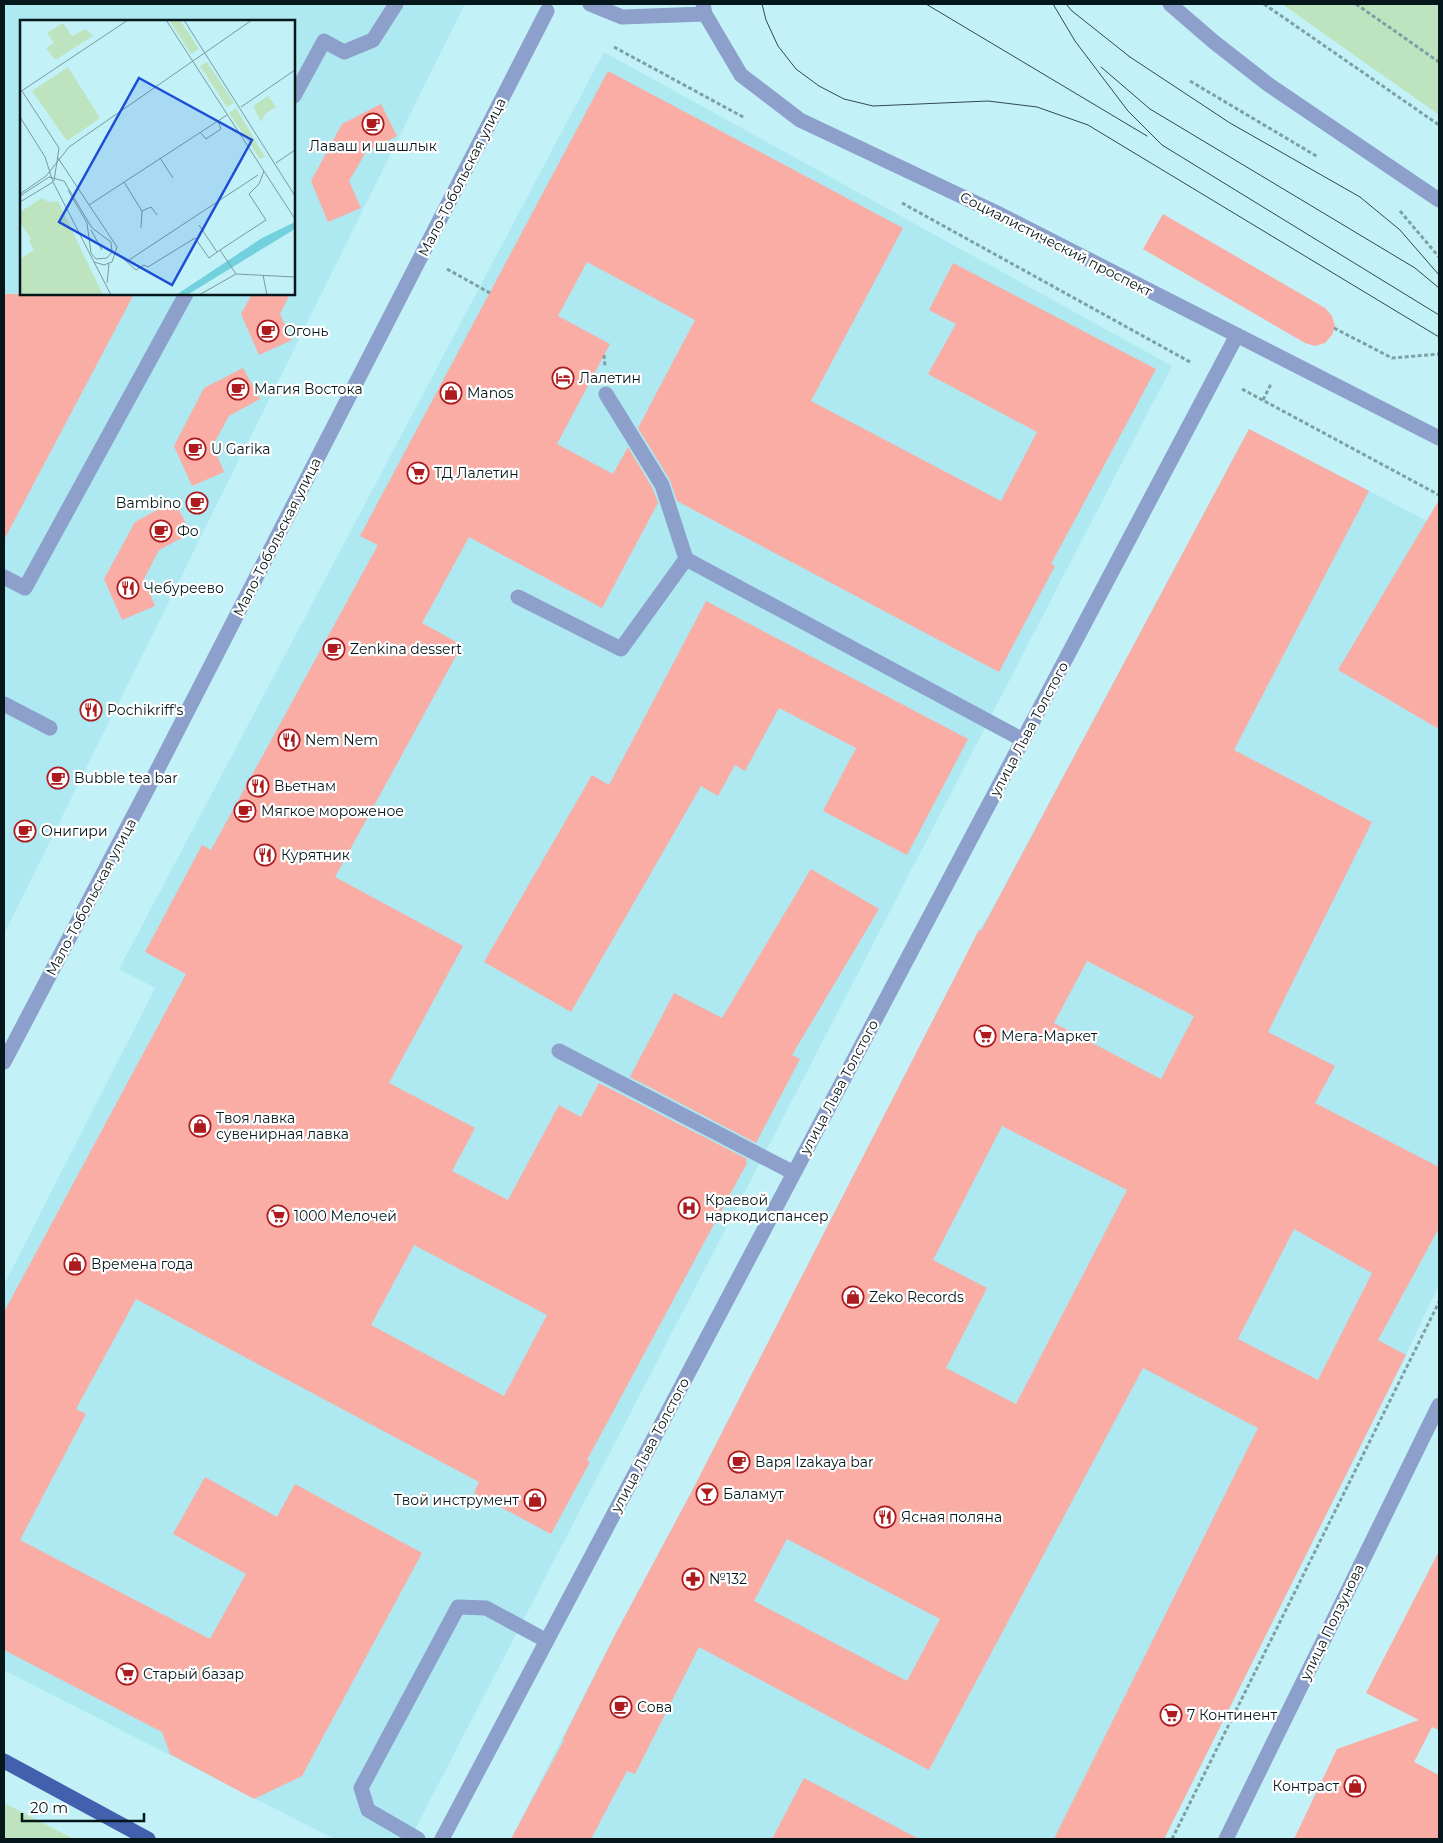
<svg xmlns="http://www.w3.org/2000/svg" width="1443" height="1843" viewBox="0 0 1443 1843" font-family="Montserrat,sans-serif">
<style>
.built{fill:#aee8f0;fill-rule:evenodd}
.green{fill:#bde4bf}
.building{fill:#f9ada5;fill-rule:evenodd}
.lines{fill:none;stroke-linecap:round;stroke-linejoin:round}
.path{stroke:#7ca1a5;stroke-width:3;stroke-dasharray:4 2.5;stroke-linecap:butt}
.minor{stroke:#8ca0cb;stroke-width:15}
.major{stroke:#4360ae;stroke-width:15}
.tram{stroke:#314a4e;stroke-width:1}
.labels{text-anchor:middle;stroke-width:4.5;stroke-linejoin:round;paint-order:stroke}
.poi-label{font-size:14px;fill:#05171a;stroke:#fff;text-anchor:start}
.street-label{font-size:14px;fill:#05171a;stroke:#fff}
.inset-road{fill:none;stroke:#769a9f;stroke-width:1}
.view{fill:#1d4ed8;fill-opacity:0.15;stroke:#1d4ed8;stroke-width:2.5}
.inset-edge{fill:none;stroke:#05171a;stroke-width:2.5}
</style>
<rect width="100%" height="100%" fill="#c2f2f8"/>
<path class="built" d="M 4,4 L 465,4 L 4,934 ZM 21,21 L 294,21 L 294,294 L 21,294 Z
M 604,52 L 1172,366 L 410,1839 L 334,1839 L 4,1670 L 4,1285 L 155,988 L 119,969 Z
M 1249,429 L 1439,527 L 1439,1284 L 1406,1355 L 1164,1839 L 511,1839 L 612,1640 L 693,1489 L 979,930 L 991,911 Z"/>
<path class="green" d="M 1282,4 L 1439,4 L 1439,115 Z
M 4,1803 L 74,1839 L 4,1839 Z"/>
<path class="building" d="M 608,71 L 903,228 L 811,401 L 1001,501 L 1037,432 L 928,374 L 956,324 L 929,310 L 953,263 L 1156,369 L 1051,564 L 1055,566 L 999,672 L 677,501 L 670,480 L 638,428 L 695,320 L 587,262 L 558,316 L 610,344 L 557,444 L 613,474 L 628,447 L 653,489 L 658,503 L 602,608 L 469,537 L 422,623 L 462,645 L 335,877 L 463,946 L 389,1083 L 475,1128 L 452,1171 L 508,1200 L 559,1105 L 581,1117 L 599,1083 L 747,1159 L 746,1162 L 747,1163 L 587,1460 L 590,1462 L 551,1534 L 474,1493 L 479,1482 L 136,1299 L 76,1409 L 86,1414 L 20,1540 L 210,1639 L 246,1574 L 173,1534 L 205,1477 L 277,1517 L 295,1484 L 422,1553 L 302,1776 L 254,1799 L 170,1754 L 162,1732 L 4,1650 L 4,1312 L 186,974 L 145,952 L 202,845 L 211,850 L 378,545 L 360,536 ZM 414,1245 L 547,1315 L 504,1396 L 371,1325 Z
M 381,104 L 397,136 L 366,152 L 349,181 L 361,208 L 328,222 L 311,181 L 342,124 Z
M 1163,214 L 1325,308 L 1332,316 L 1335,326 L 1332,335 L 1325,343 L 1315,346 L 1305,343 L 1143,249 Z
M 4,294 L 134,294 L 4,540 Z
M 252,294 L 290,294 L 280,314 L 292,340 L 259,355 L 241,314 Z
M 243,368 L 260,399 L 229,416 L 213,445 L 224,472 L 192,486 L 174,446 L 204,388 Z
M 1249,429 L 1369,491 L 1234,750 L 1372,822 L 1268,1032 L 1335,1066 L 1315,1103 L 1439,1167 L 1439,1228 L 1378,1340 L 1406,1355 L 1164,1839 L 1054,1839 L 1258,1428 L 1143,1368 L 929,1770 L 699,1647 L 635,1774 L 627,1771 L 591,1839 L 511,1839 L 564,1740 L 563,1739 L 615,1635 L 693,1489 L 979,930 L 981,931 ZM 1087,961 L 1194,1016 L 1161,1079 L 1054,1023 ZM 1002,1126 L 1127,1190 L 1016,1404 L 946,1368 L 987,1288 L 933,1260 ZM 1294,1229 L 1372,1273 L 1318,1380 L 1238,1339 ZM 787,1539 L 940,1619 L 907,1681 L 754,1601 Z
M 1439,500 L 1439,729 L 1338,670 Z
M 174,501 L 191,533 L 159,550 L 144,579 L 155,606 L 122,620 L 104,579 L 135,522 Z
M 706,601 L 968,739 L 907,855 L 823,811 L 856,748 L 779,708 L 745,771 L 735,765 L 718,796 L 701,786 L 571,1012 L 484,962 L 592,775 L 609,785 Z
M 811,869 L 879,909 L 792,1055 L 800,1059 L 756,1143 L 630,1077 L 674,993 L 722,1018 Z
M 1439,1551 L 1439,1730 L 1432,1727 L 1414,1762 L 1439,1775 L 1439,1839 L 1294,1839 L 1337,1749 L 1419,1720 L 1366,1693 Z
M 804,1778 L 919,1839 L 772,1839 Z"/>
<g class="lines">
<path class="path" d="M 1264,4 L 1439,125
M 1356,4 L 1439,62
M 614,47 L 745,118
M 1190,81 L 1318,157
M 902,203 L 1190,362
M 1400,211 L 1439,257
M 447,269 L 490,293
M 1334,328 L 1392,358 L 1439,354
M 604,355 L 605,367
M 1242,389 L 1439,495
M 1263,400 L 1271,384
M 1172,1839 L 1439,1302"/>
<path class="minor" d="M 590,4 L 622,17 L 705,14
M 703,4 L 705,14 L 741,75 L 800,120 L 997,213 L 1439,438
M 1170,4 L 1214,42 L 1269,85 L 1439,200
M 294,96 L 324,41 L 344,52 L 373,40 L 396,4
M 606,394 L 662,485 L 686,559
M 4,577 L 25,588 L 186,294
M 518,597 L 621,649 L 686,559 L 1023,740
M 4,704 L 50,728
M 559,1051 L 794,1173
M 4,1062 L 148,788 L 547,11
M 418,1839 L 368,1810 L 361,1788 L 458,1607 L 486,1608 L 547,1641
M 442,1839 L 1237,335
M 1226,1839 L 1439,1405"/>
<path class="major" d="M 4,1761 L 148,1839"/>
<path class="tram" d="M 762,4 L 766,20 L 778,46 L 796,69 L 819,86 L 844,99 L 873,106 L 988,101 L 1037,107 L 1088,125 L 1439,337
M 926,4 L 1147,136
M 1053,4 L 1075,41 L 1128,111 L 1162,145 L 1439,315
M 1066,4 L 1072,11 L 1130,57 L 1230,123 L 1360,197 L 1400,230 L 1439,275
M 1101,67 L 1150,109 L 1415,268 L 1439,288"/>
</g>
<defs>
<g id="cafe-ring" transform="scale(1.125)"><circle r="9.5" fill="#fff" stroke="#ad1b1f" stroke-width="1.5"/><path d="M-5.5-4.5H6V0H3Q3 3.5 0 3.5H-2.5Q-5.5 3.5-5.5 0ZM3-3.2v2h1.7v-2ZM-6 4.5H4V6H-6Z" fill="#ad1b1f"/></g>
<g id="hotel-ring" transform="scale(1.125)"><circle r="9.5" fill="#fff" stroke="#ad1b1f" stroke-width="1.5"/><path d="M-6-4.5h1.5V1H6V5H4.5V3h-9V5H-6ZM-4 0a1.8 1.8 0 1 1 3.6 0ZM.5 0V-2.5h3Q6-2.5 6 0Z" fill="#ad1b1f"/></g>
<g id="shop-ring" transform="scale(1.125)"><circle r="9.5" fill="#fff" stroke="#ad1b1f" stroke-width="1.5"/><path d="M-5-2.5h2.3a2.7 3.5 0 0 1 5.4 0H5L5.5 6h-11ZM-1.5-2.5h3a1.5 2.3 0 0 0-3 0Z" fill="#ad1b1f"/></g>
<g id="supermarket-ring" transform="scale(1.125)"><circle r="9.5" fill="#fff" stroke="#ad1b1f" stroke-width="1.5"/><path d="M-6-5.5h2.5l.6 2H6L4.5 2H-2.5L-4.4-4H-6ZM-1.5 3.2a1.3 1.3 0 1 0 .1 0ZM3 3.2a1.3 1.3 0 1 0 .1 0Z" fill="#ad1b1f"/></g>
<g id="restaurant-ring" transform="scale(1.125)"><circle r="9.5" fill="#fff" stroke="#ad1b1f" stroke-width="1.5"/><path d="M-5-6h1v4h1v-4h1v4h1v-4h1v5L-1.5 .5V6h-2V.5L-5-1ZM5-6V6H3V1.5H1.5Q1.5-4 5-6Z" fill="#ad1b1f"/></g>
<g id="hospital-ring" transform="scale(1.125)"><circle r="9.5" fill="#fff" stroke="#ad1b1f" stroke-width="1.5"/><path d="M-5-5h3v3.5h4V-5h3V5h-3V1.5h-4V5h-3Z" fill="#ad1b1f"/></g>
<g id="bar-ring" transform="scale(1.125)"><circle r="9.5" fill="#fff" stroke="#ad1b1f" stroke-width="1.5"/><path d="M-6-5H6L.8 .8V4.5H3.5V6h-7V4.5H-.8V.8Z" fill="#ad1b1f"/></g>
<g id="pharmacy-ring" transform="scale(1.125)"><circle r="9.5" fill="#fff" stroke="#ad1b1f" stroke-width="1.5"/><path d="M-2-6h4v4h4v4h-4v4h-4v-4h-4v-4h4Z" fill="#ad1b1f"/></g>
</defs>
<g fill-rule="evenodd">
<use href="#cafe-ring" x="373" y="124"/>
<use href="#cafe-ring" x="268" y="331"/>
<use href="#hotel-ring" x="563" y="378"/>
<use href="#cafe-ring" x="238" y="389"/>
<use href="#shop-ring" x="451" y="393"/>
<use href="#cafe-ring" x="195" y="449"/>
<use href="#supermarket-ring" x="418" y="473"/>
<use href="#cafe-ring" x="197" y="503"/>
<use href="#cafe-ring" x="161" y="531"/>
<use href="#restaurant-ring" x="128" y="588"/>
<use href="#cafe-ring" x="334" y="649"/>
<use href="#restaurant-ring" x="91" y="710"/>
<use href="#restaurant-ring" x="289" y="740"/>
<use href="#cafe-ring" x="58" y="778"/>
<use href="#restaurant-ring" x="258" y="786"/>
<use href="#cafe-ring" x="245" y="811"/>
<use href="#cafe-ring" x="25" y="831"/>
<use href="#restaurant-ring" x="265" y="855"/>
<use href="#supermarket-ring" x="985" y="1036"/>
<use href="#shop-ring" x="200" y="1126"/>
<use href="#hospital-ring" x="689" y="1208"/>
<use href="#supermarket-ring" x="278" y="1216"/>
<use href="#shop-ring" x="75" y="1264"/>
<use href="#shop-ring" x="853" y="1297"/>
<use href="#cafe-ring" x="739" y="1462"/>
<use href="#bar-ring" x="707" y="1494"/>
<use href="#shop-ring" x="535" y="1500"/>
<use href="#restaurant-ring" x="885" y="1517"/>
<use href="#pharmacy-ring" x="693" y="1579"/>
<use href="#supermarket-ring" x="127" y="1674"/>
<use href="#cafe-ring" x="621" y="1707"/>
<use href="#supermarket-ring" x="1171" y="1715"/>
<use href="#shop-ring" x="1355" y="1786"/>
</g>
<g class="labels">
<g class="poi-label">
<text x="373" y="151" text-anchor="middle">Лаваш и шашлык</text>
<text x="284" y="336">Огонь</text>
<text x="579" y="383">Лалетин</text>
<text x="254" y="394">Магия Востока</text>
<text x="467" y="398">Manos</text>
<text x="211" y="454">U Garika</text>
<text x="434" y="478">ТД Лалетин</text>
<text x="181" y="508" text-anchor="end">Bambino</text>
<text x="177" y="536">Фо</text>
<text x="144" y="593">Чебуреево</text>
<text x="350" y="654">Zenkina dessert</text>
<text x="107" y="715">Pochikriff's</text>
<text x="305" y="745">Nem Nem</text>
<text x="74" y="783">Bubble tea bar</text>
<text x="274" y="791">Вьетнам</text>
<text x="261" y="816">Мягкое мороженое</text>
<text x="41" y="836">Онигири</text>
<text x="281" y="860">Курятник</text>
<text x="1001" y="1041">Мега-Маркет</text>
<text x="216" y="1123">Твоя лавка<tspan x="216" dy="16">сувенирная лавка</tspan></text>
<text x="705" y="1205">Краевой<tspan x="705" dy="16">наркодиспансер</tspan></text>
<text x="294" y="1221">1000 Мелочей</text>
<text x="91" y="1269">Времена года</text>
<text x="869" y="1302">Zeko Records</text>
<text x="755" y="1467">Варя Izakaya bar</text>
<text x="723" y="1499">Баламут</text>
<text x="519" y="1505" text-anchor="end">Твой инструмент</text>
<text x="901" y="1522">Ясная поляна</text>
<text x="709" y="1584">№132</text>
<text x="143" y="1679">Старый базар</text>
<text x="637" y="1712">Сова</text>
<text x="1187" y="1720">7 Континент</text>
<text x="1339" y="1791" text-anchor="end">Контраст</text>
</g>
<g class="street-label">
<text transform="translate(462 177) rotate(-63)" y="5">Мало-Тобольская улица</text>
<text transform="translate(1056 244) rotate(27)" y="5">Социалистический проспект</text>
<text transform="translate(277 537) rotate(-63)" y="5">Мало-Тобольская улица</text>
<text transform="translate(1029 729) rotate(-62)" y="5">улица Льва Толстого</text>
<text transform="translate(91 897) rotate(-62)" y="5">Мало-Тобольская улица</text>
<text transform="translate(839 1087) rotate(-62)" y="5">улица Льва Толстого</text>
<text transform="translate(650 1445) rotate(-62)" y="5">улица Льва Толстого</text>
<text transform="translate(1332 1622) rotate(-64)" y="5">улица Ползунова</text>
</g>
</g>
<g transform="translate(20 20)">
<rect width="275" height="275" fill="#c2f2f8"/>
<path d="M 149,0 L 160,0 L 179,29 L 171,34 ZM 43,3 L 52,16 L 66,9 L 73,16 L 35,40 L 26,28 L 34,23 L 27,13 ZM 187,42 L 214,83 L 207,87 L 180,46 ZM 48,47 L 80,98 L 47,121 L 12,71 ZM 248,76 L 256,87 L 246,93 L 241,102 L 233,86 ZM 216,88 L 245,137 L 240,139 L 209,93 ZM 22,178 L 29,182 L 38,181 L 83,275 L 0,275 L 0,239 L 14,230 L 9,221 L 11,219 L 0,202 L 0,192 Z" fill="#bde4bf"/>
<path d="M 275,202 L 275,209 L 167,275 L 156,275 L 242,218 Z" fill="#73d1dd"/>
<path class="inset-road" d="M 146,0 L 275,199M 164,0 L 275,176M 2,71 L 39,128 L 34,161M 0,72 L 108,0M 221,87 L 275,50M 0,97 L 25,137 L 33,162 L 91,275M 180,112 L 186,119 L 201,109 L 198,101M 38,138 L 97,227 L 92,242 L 84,245 L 74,242M 140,138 L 153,158M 256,143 L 275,130M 104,162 L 122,191 L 131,187 L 137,195M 0,174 L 26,156 L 49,127 L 232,0M 0,176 L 29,157 L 44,161 L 72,208 L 91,222 L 92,232 L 87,238 L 76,239 L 71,233 L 67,203 L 48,170M 0,182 L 33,162M 69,185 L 207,95M 179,205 L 197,232M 121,208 L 122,191M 71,210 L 82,230M 97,233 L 116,250 L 124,245 L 128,247 L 175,218 L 189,238 L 200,230M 109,240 L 238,155M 216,254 L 200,230 L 246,200 L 229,174 L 239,164 L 244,151M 243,255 L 247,275M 87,263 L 89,244M 179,275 L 216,254 L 275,257"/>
<path class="view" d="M 119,58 L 232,120 L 152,265 L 39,202 Z"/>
<rect width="275" height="275" class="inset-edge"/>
</g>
<rect width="1443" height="1843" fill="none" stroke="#05171a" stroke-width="10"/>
<path d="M22 1813v8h122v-8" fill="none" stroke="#05171a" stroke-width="2.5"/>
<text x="30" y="1813" font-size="15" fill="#05171a" stroke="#ffffff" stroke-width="4" paint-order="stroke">20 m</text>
</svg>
